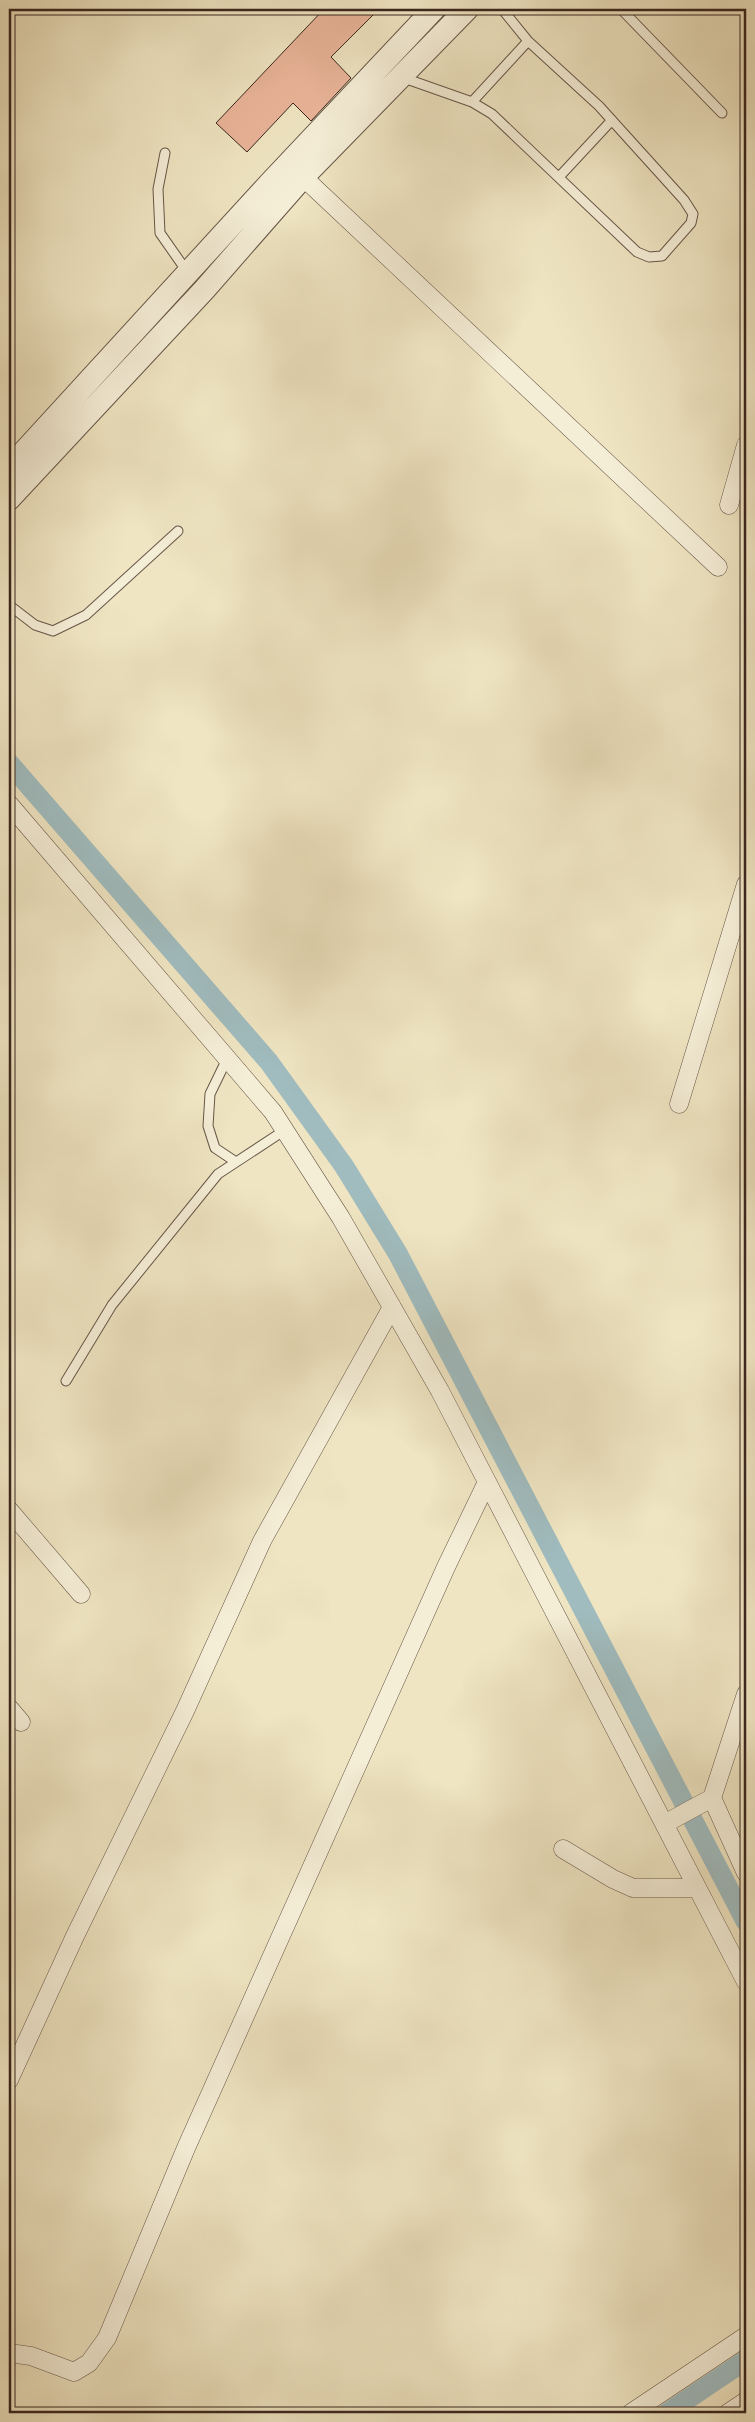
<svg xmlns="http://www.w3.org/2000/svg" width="755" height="2422" viewBox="0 0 755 2422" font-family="'EB Garamond',serif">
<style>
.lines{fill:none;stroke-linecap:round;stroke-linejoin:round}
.canal{stroke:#a0bcbf;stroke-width:20}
.building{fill:#e9b499;stroke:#3a261f}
.service-casing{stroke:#675648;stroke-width:11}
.minor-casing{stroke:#675648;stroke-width:19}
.tertiary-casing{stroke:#675648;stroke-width:24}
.service{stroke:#f5eed7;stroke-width:9}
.minor{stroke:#f5eed7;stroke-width:18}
.tertiary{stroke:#f5eed7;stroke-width:22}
</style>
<rect width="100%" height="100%" fill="#efe5c2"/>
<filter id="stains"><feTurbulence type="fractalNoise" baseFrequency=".004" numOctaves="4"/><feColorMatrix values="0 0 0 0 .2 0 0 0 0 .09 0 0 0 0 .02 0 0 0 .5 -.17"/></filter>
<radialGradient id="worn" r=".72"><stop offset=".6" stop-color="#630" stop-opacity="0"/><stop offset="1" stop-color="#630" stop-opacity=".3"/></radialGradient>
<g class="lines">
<path class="canal" d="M 9,763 L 269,1062 L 344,1166 L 398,1254 L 746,1922
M 667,2413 L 746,2360"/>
</g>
<path class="building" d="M 324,9 L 379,9 L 331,57 L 351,78 L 311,121 L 293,103 L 247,152 L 216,123 Z"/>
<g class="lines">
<g class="service-casing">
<path id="service" d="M 621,9 L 722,113
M 401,77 L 472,102 L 492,114 L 637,252 L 649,257 L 662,256 L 691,223 L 693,214 L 684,200 L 599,106 L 528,41 L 502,9
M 472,102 L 528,41
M 165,153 L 158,189 L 160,233 L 188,273
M 559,177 L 612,120
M 9,605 L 35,625 L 53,631 L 86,615 L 178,531
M 227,1059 L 210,1094 L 208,1126 L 215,1148 L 236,1162
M 66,1381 L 112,1305 L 218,1174 L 285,1130"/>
</g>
<g class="minor-casing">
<path id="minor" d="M 303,177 L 718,567
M 729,505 L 746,445
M 9,804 L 273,1112 L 341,1218 L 440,1391 L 746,1982
M 679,1104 L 746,884
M 9,1510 L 81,1594
M 9,1708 L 21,1722
M 712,1798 L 746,1873
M 666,1823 L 712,1798 L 746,1694
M 563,1849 L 613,1879 L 633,1888 L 696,1888
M 9,2080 L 75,1936 L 185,1711 L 262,1541 L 392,1307
M 9,2353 L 31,2356 L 74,2372 L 89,2363 L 107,2338 L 186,2148 L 446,1567 L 487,1482
M 631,2413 L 746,2336
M 728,2413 L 746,2401"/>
</g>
<g class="tertiary-casing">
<path id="tertiary" d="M 9,468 L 270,183 L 434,9
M 9,499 L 204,290 L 303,177 L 467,9"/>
</g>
<use href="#service" class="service"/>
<use href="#minor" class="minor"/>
<use href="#tertiary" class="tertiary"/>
</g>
<rect width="755" height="2422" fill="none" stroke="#efe5c2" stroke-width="30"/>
<rect x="10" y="10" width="735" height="2402" fill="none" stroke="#3a261f" stroke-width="2.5"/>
<rect x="15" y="15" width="725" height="2392" fill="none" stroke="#3a261f"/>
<rect width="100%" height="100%" filter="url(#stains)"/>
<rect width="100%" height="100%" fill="url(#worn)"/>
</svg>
